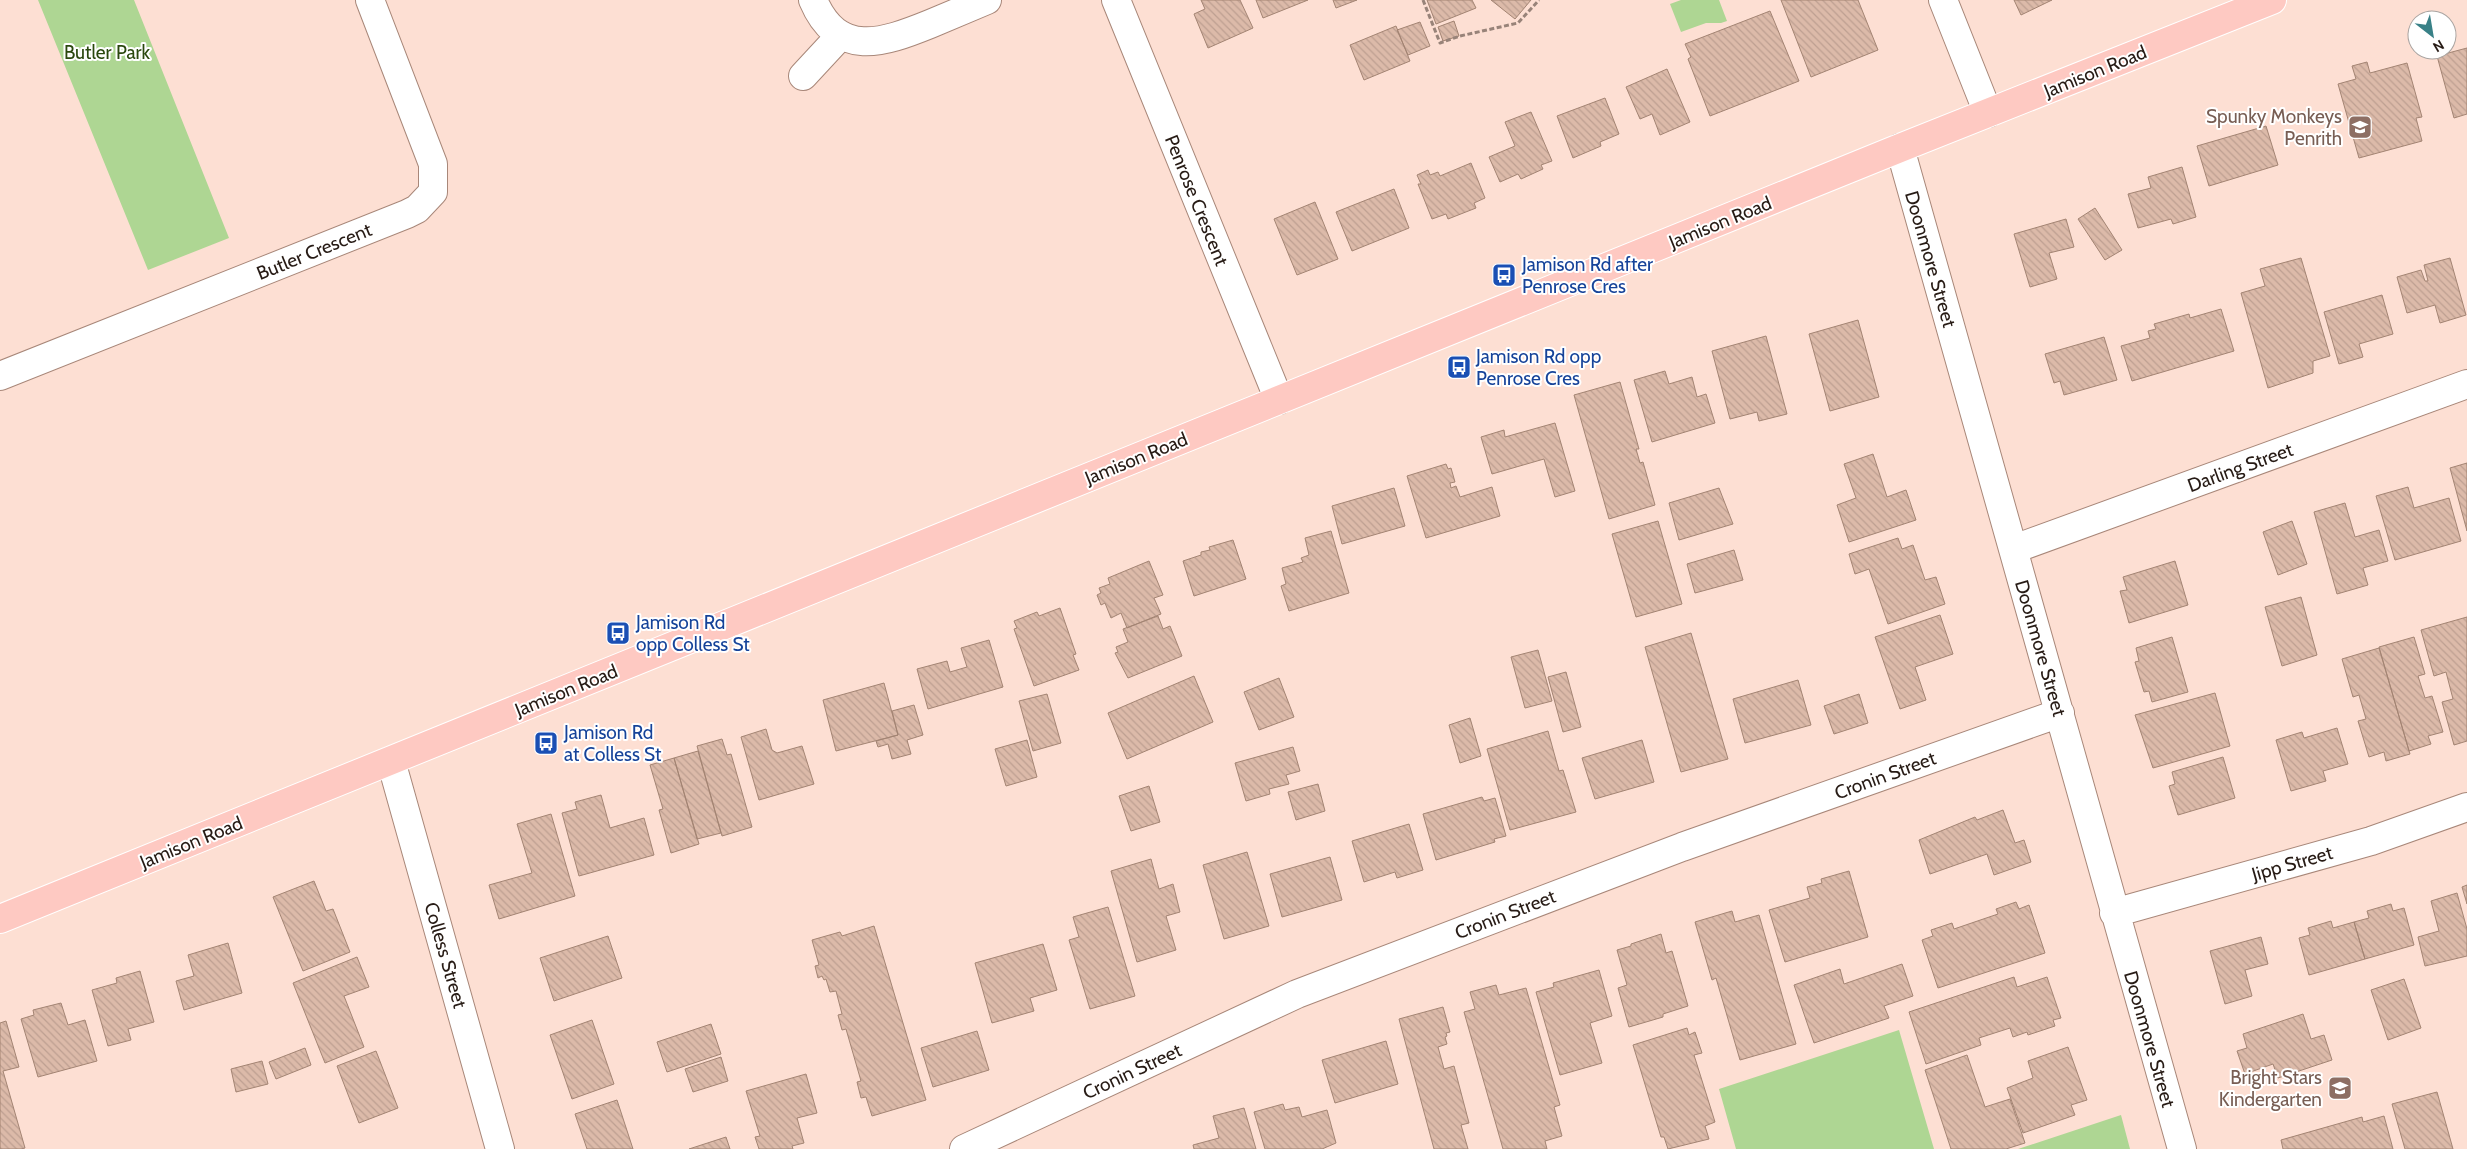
<svg xmlns="http://www.w3.org/2000/svg" width="2467" height="1149" viewBox="0 0 2467 1149" font-family="Cabin,sans-serif">
<style>
.green{fill:#aed693}
.building{fill:url(#building-back-hatch);stroke:#a38473}
.lines{fill:none;stroke-linecap:round;stroke-linejoin:round}
.minor-casing{stroke:#a88779;stroke-width:30}
.major-casing{stroke:#fff;stroke-width:30}
.path{stroke:#988379;stroke-width:3;stroke-dasharray:5 2.5;stroke-linecap:butt}
.minor{stroke:#fff;stroke-width:28}
.major{stroke:#fec9c2;stroke-width:28}
.labels{text-anchor:middle;stroke-width:4;stroke-linejoin:round;paint-order:stroke}
.park-label{font-size:19px;fill:#2a480e;stroke:#fff}
.street-label{font-size:19px;fill:#271b15;stroke:#fff}
.education-label{font-size:19px;fill:#785e54;stroke:#fff;text-anchor:end}
.transit-label{font-size:19px;fill:#164399;stroke:#fff;text-anchor:start}
</style>
<defs>
<pattern id="building-back-hatch" width="6" height="6" patternUnits="userSpaceOnUse" patternTransform="scale(1.25)"><rect width="6" height="6" fill="#dcbaa9"/><path d="M-1 5l2 2M0 0l6 6M5-1l2 2" fill="none" stroke="#bd9f91"/></pattern>
</defs>
<rect width="100%" height="100%" fill="#fddfd3"/>
<path class="green" d="M 38,0 L 134,0 L 229,238 L 148,270 Z
M 1681,0 L 1719,0 L 1727,21 L 1721,23 L 1706,23 L 1681,32 L 1670,4 Z
M 1899,1030 L 1934,1149 L 1736,1149 L 1719,1089 Z
M 2121,1115 L 2130,1149 L 2018,1149 Z"/>
<path class="building" d="M 1201,0 L 1240,0 L 1253,28 L 1208,48 L 1194,14 L 1205,9 Z
M 1256,0 L 1308,0 L 1263,18 Z
M 1333,0 L 1357,0 L 1336,8 Z
M 1427,0 L 1472,0 L 1476,8 L 1436,24 Z
M 1491,0 L 1531,0 L 1515,19 Z
M 1781,0 L 1858,0 L 1878,50 L 1811,77 Z
M 2014,0 L 2052,0 L 2021,15 Z
M 1770,11 L 1799,81 L 1710,116 L 1688,59 L 1691,57 L 1685,44 Z
M 1454,21 L 1459,36 L 1443,41 L 1438,27 Z
M 1420,22 L 1430,46 L 1408,55 L 1397,30 Z
M 1396,26 L 1410,61 L 1364,80 L 1350,45 Z
M 2467,48 L 2467,114 L 2454,118 L 2437,56 Z
M 2367,62 L 2370,73 L 2407,63 L 2422,117 L 2416,118 L 2422,141 L 2359,158 L 2338,84 L 2356,79 L 2352,66 Z
M 1667,69 L 1690,122 L 1660,135 L 1652,114 L 1640,119 L 1626,87 Z
M 1605,98 L 1619,134 L 1600,142 L 1601,146 L 1573,158 L 1557,116 Z
M 1531,112 L 1552,161 L 1541,165 L 1543,169 L 1521,179 L 1518,174 L 1500,182 L 1489,157 L 1515,146 L 1505,122 Z
M 2266,126 L 2278,165 L 2209,186 L 2197,146 Z
M 1471,163 L 1485,198 L 1474,203 L 1476,208 L 1448,219 L 1446,214 L 1432,219 L 1418,184 L 1421,184 L 1417,175 L 1428,170 L 1430,175 L 1438,172 L 1440,176 Z
M 2182,167 L 2196,217 L 2173,224 L 2171,219 L 2138,228 L 2128,194 L 2151,188 L 2148,177 Z
M 1394,189 L 1409,228 L 1352,251 L 1336,212 Z
M 1315,202 L 1338,259 L 1297,275 L 1274,219 Z
M 2095,208 L 2122,250 L 2105,260 L 2078,219 Z
M 2066,219 L 2074,247 L 2049,253 L 2057,279 L 2030,287 L 2014,234 Z
M 2301,258 L 2330,356 L 2313,361 L 2313,373 L 2268,388 L 2241,293 L 2265,286 L 2260,269 Z
M 2450,258 L 2466,315 L 2440,323 L 2435,305 L 2407,313 L 2397,277 L 2421,270 L 2425,281 L 2428,281 L 2424,265 Z
M 2382,295 L 2393,334 L 2359,344 L 2363,357 L 2339,364 L 2324,312 Z
M 2221,309 L 2234,351 L 2132,381 L 2121,346 L 2150,338 L 2148,331 L 2156,329 L 2154,324 L 2189,314 L 2190,318 Z
M 1858,320 L 1879,397 L 1830,411 L 1809,334 Z
M 1766,336 L 1787,414 L 1759,421 L 1757,412 L 1730,419 L 1712,351 Z
M 2104,337 L 2117,380 L 2064,395 L 2060,381 L 2054,383 L 2045,354 Z
M 1665,371 L 1669,384 L 1692,377 L 1697,397 L 1706,394 L 1715,423 L 1652,442 L 1634,380 Z
M 1620,382 L 1639,449 L 1636,449 L 1640,463 L 1643,462 L 1655,505 L 1609,519 L 1574,395 Z
M 1555,423 L 1575,491 L 1555,497 L 1544,459 L 1492,474 L 1481,437 L 1504,430 L 1505,437 Z
M 1873,454 L 1887,497 L 1906,490 L 1916,520 L 1849,542 L 1837,505 L 1856,498 L 1844,464 Z
M 2467,463 L 2467,531 L 2450,468 Z
M 1446,464 L 1448,469 L 1451,468 L 1455,482 L 1450,483 L 1451,488 L 1456,486 L 1460,497 L 1492,487 L 1500,516 L 1426,538 L 1407,476 Z
M 2408,487 L 2414,508 L 2449,498 L 2461,541 L 2395,560 L 2376,496 Z
M 1394,488 L 1405,526 L 1342,544 L 1332,506 Z
M 1719,488 L 1733,524 L 1679,540 L 1669,503 Z
M 2345,503 L 2355,537 L 2379,530 L 2388,561 L 2363,568 L 2368,585 L 2337,594 L 2314,512 Z
M 1658,521 L 1682,604 L 1636,617 L 1612,534 Z
M 2292,521 L 2307,564 L 2278,575 L 2263,532 Z
M 1331,531 L 1349,593 L 1289,611 L 1281,586 L 1286,584 L 1282,568 L 1303,562 L 1301,558 L 1309,555 L 1305,538 Z
M 1898,538 L 1902,549 L 1913,545 L 1925,580 L 1936,577 L 1945,604 L 1888,624 L 1869,569 L 1855,574 L 1849,554 Z
M 1233,540 L 1246,579 L 1194,596 L 1183,561 L 1201,555 L 1201,552 L 1210,550 L 1209,547 Z
M 1734,550 L 1743,580 L 1695,593 L 1687,564 Z
M 1149,561 L 1163,595 L 1154,598 L 1161,614 L 1127,628 L 1121,613 L 1111,618 L 1105,603 L 1101,605 L 1097,595 L 1101,593 L 1099,588 L 1110,584 L 1108,578 Z
M 2175,561 L 2188,605 L 2129,623 L 2120,591 L 2127,590 L 2123,577 Z
M 2301,597 L 2317,655 L 2282,666 L 2265,607 Z
M 1060,608 L 1076,654 L 1073,655 L 1079,670 L 1034,686 L 1014,629 L 1017,628 L 1014,621 L 1037,612 L 1039,616 Z
M 1940,615 L 1953,654 L 1915,667 L 1926,700 L 1900,709 L 1875,637 Z
M 1158,616 L 1163,629 L 1170,626 L 1182,656 L 1128,678 L 1115,653 L 1118,652 L 1116,647 L 1128,642 L 1123,629 Z
M 2467,617 L 2467,741 L 2454,745 L 2442,702 L 2453,699 L 2446,672 L 2434,676 L 2421,630 Z
M 1691,633 L 1728,759 L 1681,772 L 1645,647 Z
M 2172,637 L 2188,692 L 2152,702 L 2149,691 L 2144,692 L 2135,662 L 2139,661 L 2136,648 Z
M 2414,637 L 2425,674 L 2418,676 L 2425,698 L 2432,696 L 2443,732 L 2428,736 L 2431,744 L 2409,751 L 2379,647 Z
M 989,640 L 1003,687 L 928,709 L 917,669 L 947,661 L 950,672 L 967,667 L 961,648 Z
M 2379,648 L 2410,754 L 2386,761 L 2384,752 L 2369,757 L 2358,721 L 2366,719 L 2359,695 L 2353,697 L 2342,659 Z
M 1538,650 L 1552,701 L 1525,708 L 1511,657 Z
M 1566,672 L 1581,727 L 1563,732 L 1548,677 Z
M 1194,676 L 1213,722 L 1127,759 L 1108,713 Z
M 1279,678 L 1294,717 L 1259,730 L 1244,692 Z
M 1798,680 L 1811,725 L 1745,743 L 1733,699 Z
M 884,683 L 898,735 L 836,751 L 823,700 Z
M 2215,693 L 2230,746 L 2153,768 L 2135,715 Z
M 1047,694 L 1061,743 L 1033,751 L 1019,701 Z
M 1859,694 L 1868,723 L 1834,734 L 1824,706 Z
M 914,705 L 923,735 L 907,740 L 911,754 L 892,759 L 888,744 L 878,747 L 876,741 L 898,735 L 892,711 Z
M 1470,718 L 1481,756 L 1460,763 L 1449,725 Z
M 2337,728 L 2348,764 L 2323,771 L 2326,781 L 2291,791 L 2276,740 L 2302,732 L 2304,738 Z
M 766,729 L 772,750 L 777,753 L 802,746 L 814,784 L 759,800 L 741,737 Z
M 1548,731 L 1559,771 L 1563,770 L 1576,812 L 1510,830 L 1487,749 Z
M 722,739 L 727,755 L 731,754 L 752,827 L 722,836 L 697,746 Z
M 1027,740 L 1037,777 L 1006,786 L 995,749 Z
M 1642,740 L 1654,782 L 1595,799 L 1582,758 Z
M 1293,747 L 1300,771 L 1286,775 L 1289,784 L 1269,789 L 1270,794 L 1246,801 L 1235,763 Z
M 698,751 L 721,833 L 697,839 L 674,758 Z
M 2223,757 L 2235,798 L 2178,815 L 2169,786 L 2175,784 L 2172,772 Z
M 674,758 L 699,844 L 671,853 L 659,810 L 663,809 L 650,765 Z
M 1318,784 L 1325,811 L 1296,820 L 1288,792 Z
M 1149,786 L 1160,822 L 1131,831 L 1119,796 Z
M 601,795 L 610,828 L 644,818 L 654,855 L 579,876 L 562,813 L 577,809 L 575,802 Z
M 1482,797 L 1484,801 L 1495,798 L 1506,836 L 1494,839 L 1495,842 L 1436,860 L 1423,814 Z
M 2003,810 L 2015,843 L 2024,840 L 2031,862 L 1994,875 L 1987,854 L 1930,874 L 1919,840 L 1975,817 L 1977,820 Z
M 551,814 L 575,896 L 499,919 L 489,885 L 532,873 L 517,824 Z
M 1409,824 L 1423,870 L 1397,878 L 1395,872 L 1364,882 L 1352,841 Z
M 1247,852 L 1269,926 L 1224,939 L 1203,865 Z
M 1330,857 L 1342,900 L 1282,917 L 1270,874 Z
M 1151,859 L 1159,889 L 1173,884 L 1180,912 L 1166,916 L 1176,950 L 1137,962 L 1111,871 Z
M 1849,871 L 1868,937 L 1785,962 L 1769,910 L 1810,898 L 1807,887 L 1822,883 L 1821,879 Z
M 314,881 L 326,911 L 333,909 L 350,952 L 303,971 L 273,897 Z
M 2467,885 L 2467,904 L 2462,887 Z
M 2457,893 L 2467,929 L 2467,956 L 2425,966 L 2418,937 L 2439,931 L 2431,901 Z
M 2016,902 L 2019,909 L 2029,905 L 2045,953 L 1938,988 L 1922,940 L 1933,936 L 1931,930 L 1952,923 L 1954,929 L 1998,914 L 1996,909 Z
M 2391,904 L 2393,911 L 2404,908 L 2414,945 L 2365,959 L 2354,922 L 2369,918 L 2367,911 Z
M 1108,907 L 1135,996 L 1090,1009 L 1069,940 L 1079,937 L 1073,917 Z
M 1732,911 L 1735,922 L 1759,915 L 1796,1044 L 1740,1060 L 1716,978 L 1712,980 L 1695,922 Z
M 2331,921 L 2333,928 L 2354,922 L 2365,959 L 2309,975 L 2299,938 L 2310,935 L 2308,928 Z
M 874,926 L 926,1100 L 872,1116 L 866,1097 L 861,1098 L 857,1082 L 861,1081 L 846,1029 L 842,1030 L 838,1015 L 842,1014 L 836,991 L 830,992 L 826,979 L 824,980 L 822,976 L 818,978 L 815,966 L 819,965 L 812,940 L 840,932 L 842,936 Z
M 1661,934 L 1666,953 L 1672,951 L 1688,1006 L 1663,1014 L 1663,1017 L 1629,1027 L 1618,988 L 1627,985 L 1617,950 L 1631,946 L 1631,944 Z
M 608,936 L 622,978 L 554,1001 L 540,958 Z
M 2261,937 L 2268,964 L 2245,970 L 2252,996 L 2225,1004 L 2210,951 Z
M 228,943 L 242,993 L 184,1010 L 176,981 L 194,976 L 188,955 Z
M 1043,944 L 1057,990 L 1030,998 L 1034,1011 L 992,1023 L 975,963 Z
M 357,957 L 369,987 L 344,996 L 364,1047 L 325,1063 L 293,983 Z
M 1902,964 L 1913,996 L 1884,1006 L 1889,1018 L 1814,1043 L 1794,985 L 1840,969 L 1844,984 Z
M 1599,970 L 1612,1016 L 1590,1023 L 1602,1063 L 1560,1075 L 1536,992 L 1554,987 L 1553,983 Z
M 140,971 L 154,1022 L 128,1029 L 131,1040 L 108,1046 L 92,990 L 117,983 L 116,978 Z
M 2014,977 L 2017,987 L 2047,977 L 2061,1018 L 2053,1020 L 2055,1026 L 2028,1035 L 2027,1032 L 2013,1037 L 2010,1028 L 1979,1038 L 1981,1045 L 1926,1064 L 1909,1012 Z
M 2404,979 L 2421,1028 L 2388,1040 L 2371,990 Z
M 1496,985 L 1499,995 L 1526,988 L 1560,1105 L 1554,1107 L 1562,1136 L 1545,1141 L 1547,1149 L 1503,1149 L 1464,1012 L 1475,1009 L 1470,992 Z
M 61,1003 L 68,1025 L 85,1020 L 97,1061 L 38,1077 L 21,1019 L 34,1015 L 33,1010 Z
M 1443,1007 L 1450,1032 L 1446,1033 L 1447,1036 L 1445,1037 L 1447,1044 L 1438,1047 L 1444,1069 L 1454,1066 L 1469,1123 L 1461,1125 L 1468,1149 L 1434,1149 L 1399,1019 Z
M 2303,1014 L 2311,1039 L 2324,1035 L 2332,1060 L 2278,1078 L 2273,1064 L 2245,1074 L 2237,1051 L 2247,1048 L 2243,1034 Z
M 592,1020 L 614,1084 L 572,1099 L 550,1035 Z
M 6,1021 L 19,1067 L 3,1071 L 25,1148 L 21,1149 L 0,1149 L 0,1023 Z
M 711,1024 L 721,1054 L 667,1072 L 657,1042 Z
M 1687,1028 L 1689,1035 L 1695,1032 L 1702,1053 L 1694,1055 L 1715,1122 L 1705,1126 L 1709,1139 L 1668,1149 L 1664,1137 L 1661,1137 L 1633,1045 Z
M 977,1031 L 989,1070 L 933,1087 L 921,1048 Z
M 1386,1041 L 1398,1084 L 1335,1103 L 1322,1060 Z
M 2068,1047 L 2087,1100 L 2071,1105 L 2075,1115 L 2023,1133 L 2007,1088 L 2033,1078 L 2028,1061 Z
M 305,1048 L 311,1065 L 276,1079 L 269,1062 Z
M 376,1051 L 398,1108 L 359,1123 L 337,1066 Z
M 1967,1055 L 1985,1107 L 2010,1099 L 2025,1143 L 2006,1149 L 1951,1149 L 1925,1070 Z
M 721,1057 L 728,1081 L 693,1092 L 685,1069 Z
M 262,1061 L 268,1084 L 236,1092 L 231,1069 Z
M 806,1074 L 817,1113 L 797,1118 L 804,1143 L 792,1146 L 793,1149 L 759,1149 L 755,1137 L 760,1136 L 746,1091 Z
M 2437,1092 L 2453,1149 L 2405,1149 L 2392,1104 Z
M 617,1100 L 633,1149 L 587,1149 L 575,1114 Z
M 1283,1104 L 1285,1110 L 1299,1107 L 1302,1117 L 1327,1110 L 1336,1143 L 1322,1149 L 1265,1149 L 1254,1112 Z
M 1244,1108 L 1256,1149 L 1194,1149 L 1193,1145 L 1219,1138 L 1213,1116 Z
M 2384,1116 L 2393,1149 L 2283,1149 L 2281,1140 L 2362,1117 L 2363,1122 Z
M 726,1137 L 730,1149 L 689,1149 Z"/>
<g class="lines">
<g class="minor-casing">
<path id="minor" d="M 813,0 C 838,59 883,43 930,24 C 949,16 968,8 987,0
M 1116,0 L 1279,400
M 1943,0 L 1988,113
M 803,76 L 841,35
M 1900,148 L 2182,1149
M 0,376 L 407,214 L 417,209 L 433,192 L 433,164 L 370,0
M 2014,549 L 2467,384
M 391,761 L 500,1149
M 2114,913 L 2371,841 L 2467,807
M 964,1149 L 1297,994 L 1682,847 L 2060,713"/>
</g>
<g class="major-casing">
<path id="major" d="M 0,919 L 1900,148 L 2272,0"/>
</g>
<path class="path" d="M 1423,0 L 1440,43 L 1460,36 L 1518,23 L 1539,0"/>
<use href="#minor" class="minor"/>
<use href="#major" class="major"/>
</g>
<defs>
<g id="school-square" transform="scale(1.25)"><rect x="-9" y="-9" width="18" height="18" rx="4" fill="#8d6e63" stroke="#fff"/><path d="M0-5L7-2L0 1L-7-2ZM-4 1L0 2.5L4 1V4Q0 6-4 4Z" fill="#fff"/></g>
<g id="bus-square" transform="scale(1.25)"><rect x="-9" y="-9" width="18" height="18" rx="4" fill="#1a4fb4" stroke="#fff"/><path d="M-5-6H5V4H4V6H2V4H-2V6H-4V4H-5ZM-3.5-4V0h7V-4ZM-3.5 1.2v1.5H-2V1.2ZM2 1.2v1.5H3.5V1.2Z" fill="#fff"/></g>
</defs>
<g fill-rule="evenodd">
<use href="#school-square" x="2360" y="127"/>
<use href="#bus-square" x="1504" y="275"/>
<use href="#bus-square" x="1459" y="367"/>
<use href="#bus-square" x="618" y="633"/>
<use href="#bus-square" x="546" y="743"/>
<use href="#school-square" x="2340" y="1088"/>
</g>
<g class="labels">
<g class="park-label">
<text x="107" y="59">Butler Park</text>
</g>
<g class="street-label">
<text transform="translate(2095 71) rotate(-22)" y="7">Jamison Road</text>
<text transform="translate(1197 200) rotate(68)" y="7">Penrose Crescent</text>
<text transform="translate(1720 222) rotate(-22)" y="7">Jamison Road</text>
<text transform="translate(314 251) rotate(-22)" y="7">Butler Crescent</text>
<text transform="translate(1931 259) rotate(74)" y="7">Doonmore Street</text>
<text transform="translate(1136 458) rotate(-22)" y="7">Jamison Road</text>
<text transform="translate(2240 467) rotate(-20)" y="7">Darling Street</text>
<text transform="translate(2041 648) rotate(74)" y="7">Doonmore Street</text>
<text transform="translate(566 690) rotate(-22)" y="7">Jamison Road</text>
<text transform="translate(1885 775) rotate(-20)" y="7">Cronin Street</text>
<text transform="translate(191 842) rotate(-22)" y="7">Jamison Road</text>
<text transform="translate(2292 863) rotate(-16)" y="7">Jipp Street</text>
<text transform="translate(1505 914) rotate(-21)" y="7">Cronin Street</text>
<text transform="translate(446 955) rotate(74)" y="7">Colless Street</text>
<text transform="translate(2150 1039) rotate(74)" y="7">Doonmore Street</text>
<text transform="translate(1132 1071) rotate(-25)" y="7">Cronin Street</text>
</g>
<g class="education-label">
<text x="2342" y="123">Spunky Monkeys<tspan x="2342" dy="22">Penrith</tspan></text>
<text x="2322" y="1084">Bright Stars<tspan x="2322" dy="22">Kindergarten</tspan></text>
</g>
<g class="transit-label">
<text x="1522" y="271">Jamison Rd after<tspan x="1522" dy="22">Penrose Cres</tspan></text>
<text x="1476" y="363">Jamison Rd opp<tspan x="1476" dy="22">Penrose Cres</tspan></text>
<text x="636" y="629">Jamison Rd<tspan x="636" dy="22">opp Colless St</tspan></text>
<text x="564" y="739">Jamison Rd<tspan x="564" dy="22">at Colless St</tspan></text>
</g>
</g>
<g transform="translate(2432 35) rotate(149)"><circle r="24" fill="#ffffff" stroke="#a9a4a1"/>
<path d="M0-4L9 19L0 12L-9 19Z" fill="#398187"/>
<text y="-8" font-size="14" font-weight="bold" text-anchor="middle" fill="#271b15">N</text>
</g>
</svg>
